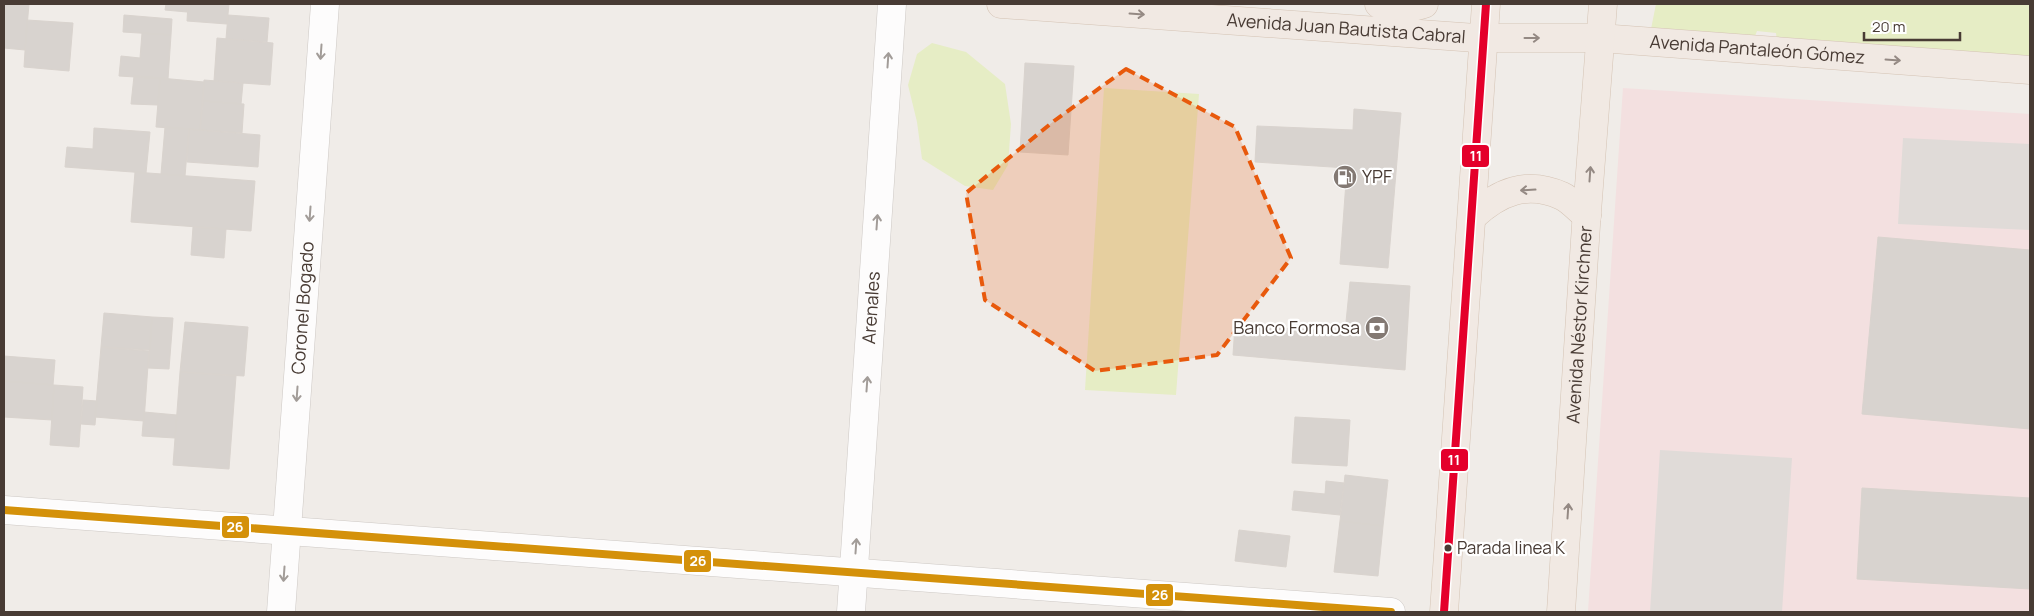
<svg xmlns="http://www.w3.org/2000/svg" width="2034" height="616" viewBox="0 0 2034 616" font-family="Manrope,sans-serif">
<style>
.medical{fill:#f3e0e0}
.green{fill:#e6edc5}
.parking{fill:#e0dbd8}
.building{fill:#d8d3cf;stroke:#d9d3ce}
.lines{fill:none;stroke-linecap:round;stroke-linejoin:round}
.minor-casing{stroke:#cdc8c4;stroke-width:29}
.major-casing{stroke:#d4c3b4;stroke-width:29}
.minor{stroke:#fdfcfc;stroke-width:28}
.major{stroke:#f1e9e3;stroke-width:28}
.bus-1-casing{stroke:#fff;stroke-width:11}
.bus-2-casing{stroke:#fff;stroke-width:11}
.bus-1{stroke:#d4910a;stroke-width:8}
.bus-2{stroke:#e4002b;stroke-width:8}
.oneway{stroke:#948983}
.oneway2{stroke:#a29c98}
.marked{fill:#e8590c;fill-opacity:0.2;stroke:#e8590c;stroke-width:4;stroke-dasharray:10 6;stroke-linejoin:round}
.bus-dot{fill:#483b34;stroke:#fff;stroke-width:2}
.labels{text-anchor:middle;stroke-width:4.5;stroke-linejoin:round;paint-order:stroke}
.bus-label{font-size:17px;fill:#483b34;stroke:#fff;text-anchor:start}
.street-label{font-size:18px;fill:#483b34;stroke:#fff}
.poi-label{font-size:18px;fill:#483b34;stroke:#fff;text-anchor:start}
.line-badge{stroke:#fff;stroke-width:2}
.badge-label{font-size:14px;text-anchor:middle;font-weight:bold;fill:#fff}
</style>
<rect width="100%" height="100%" fill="#f0ece8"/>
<path class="medical" d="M 1623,88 L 2030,114 L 2030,612 L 1588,612 Z"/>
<path class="green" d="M 1656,4 L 2030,4 L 2030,68 L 1777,41 L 1776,33 L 1757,31 L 1755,36 L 1651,29 Z
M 932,43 L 966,52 L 1005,84 L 1011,124 L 1008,165 L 993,190 L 965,186 L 922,159 L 917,122 L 908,85 L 917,54 Z
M 1104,88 L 1199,94 L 1176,395 L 1085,390 Z"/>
<path class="parking" d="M 1903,138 L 2030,144 L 2030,230 L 1898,224 Z
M 1660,450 L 1792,458 L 1782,612 L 1650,612 Z"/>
<path class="building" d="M 4,4 L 29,4 L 25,50 L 4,48 Z
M 166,4 L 188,4 L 187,12 L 165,10 Z
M 188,4 L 229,4 L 227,24 L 187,21 Z
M 124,15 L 172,19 L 171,35 L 123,32 Z
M 228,15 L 269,18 L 267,42 L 226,39 Z
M 27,20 L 73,23 L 69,71 L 24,67 Z
M 142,33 L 171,35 L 168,79 L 119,76 L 121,56 L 140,58 Z
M 217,38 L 273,43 L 270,85 L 214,81 Z
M 1025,63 L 1074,66 L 1068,155 L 1020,152 Z
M 134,76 L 160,78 L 158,105 L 131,104 Z
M 160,78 L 204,82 L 200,130 L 156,127 Z
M 204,80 L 243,83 L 241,104 L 203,101 Z
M 203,101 L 244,104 L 242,133 L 200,130 Z
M 1354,109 L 1401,113 L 1388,268 L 1340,264 L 1347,168 L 1255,162 L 1257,126 L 1353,130 Z
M 165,127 L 189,129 L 185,176 L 161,174 Z
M 94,128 L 150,132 L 146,173 L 65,167 L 67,147 L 93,149 Z
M 189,129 L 260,135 L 258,167 L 187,162 Z
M 135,172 L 255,181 L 251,231 L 131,222 Z
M 193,227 L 226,229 L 224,258 L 191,255 Z
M 1878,237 L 2030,250 L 2030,429 L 1862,414 Z
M 1350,282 L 1410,286 L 1405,370 L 1233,355 L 1235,325 L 1345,332 Z
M 104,313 L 152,317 L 150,350 L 101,347 Z
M 152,317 L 173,318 L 169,369 L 148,368 Z
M 185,322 L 248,327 L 244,376 L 180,372 Z
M 101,347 L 149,351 L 144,421 L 95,417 Z
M 4,356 L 55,360 L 53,385 L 4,381 Z
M 180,372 L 236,376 L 229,469 L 173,465 Z
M 4,381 L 54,385 L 52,420 L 4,417 Z
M 54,385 L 83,387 L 79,447 L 50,445 Z
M 83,400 L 97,401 L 95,425 L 81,424 Z
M 144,412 L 177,415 L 175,438 L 142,436 Z
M 1295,417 L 1350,420 L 1347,466 L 1292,463 Z
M 1345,475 L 1388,480 L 1383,526 L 1340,521 Z
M 1326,481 L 1344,483 L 1340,515 L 1292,510 L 1294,491 L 1325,494 Z
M 1862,488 L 2030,498 L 2030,589 L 1857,579 Z
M 1340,521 L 1383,526 L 1378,576 L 1334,572 Z
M 1239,530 L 1290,536 L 1286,567 L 1235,561 Z"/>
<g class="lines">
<g class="minor-casing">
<g id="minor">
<path d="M 4,510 L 1391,612"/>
<path id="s1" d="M 281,612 L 325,4"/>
<path id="s2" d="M 851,612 L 892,4"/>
</g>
</g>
<g class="major-casing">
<g id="major">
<path id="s3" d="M 1001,4 L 1476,38 L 1600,38 L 2030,70"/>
<path d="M 1379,4 L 1413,7 L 1424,4"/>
<path d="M 1473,216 C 1499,192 1527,180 1562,196 C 1571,200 1579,210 1587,216"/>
<path d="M 1444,612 L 1486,4"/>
<path id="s4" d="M 1561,612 L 1586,225 L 1603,4"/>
</g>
</g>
<use href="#minor" class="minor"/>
<use href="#major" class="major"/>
<g class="bus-1-casing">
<path id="bus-1" d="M 4,510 L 1391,612"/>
</g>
<g class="bus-2-casing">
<path id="bus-2" d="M 1444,612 L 1486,4"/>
</g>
<use href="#bus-1" class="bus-1"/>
<use href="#bus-2" class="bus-2"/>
</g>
<defs><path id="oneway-shaft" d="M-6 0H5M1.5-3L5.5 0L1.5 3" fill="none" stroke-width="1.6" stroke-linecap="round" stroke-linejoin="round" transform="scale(1.25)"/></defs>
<g class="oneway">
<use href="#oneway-shaft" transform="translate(1137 14) rotate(4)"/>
<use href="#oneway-shaft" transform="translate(1532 38)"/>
<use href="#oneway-shaft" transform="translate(1893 60) rotate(4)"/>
<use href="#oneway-shaft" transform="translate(1590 174) rotate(-86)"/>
<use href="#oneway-shaft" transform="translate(1528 190) rotate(177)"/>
<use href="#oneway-shaft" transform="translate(1568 511) rotate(-86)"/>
</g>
<g class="oneway2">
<use href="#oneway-shaft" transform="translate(321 52) rotate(94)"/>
<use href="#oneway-shaft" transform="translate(888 60) rotate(-86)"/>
<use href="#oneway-shaft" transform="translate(310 214) rotate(94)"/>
<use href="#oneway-shaft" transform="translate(877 222) rotate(-86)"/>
<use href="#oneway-shaft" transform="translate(867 384) rotate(-86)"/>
<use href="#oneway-shaft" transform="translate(297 394) rotate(94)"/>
<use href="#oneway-shaft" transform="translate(856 546) rotate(-86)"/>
<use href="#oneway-shaft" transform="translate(284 574) rotate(94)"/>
</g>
<path class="marked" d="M 1126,69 L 1235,127 L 1291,258 L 1217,355 L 1095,371 L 985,300 L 966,193 L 1054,121 Z"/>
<defs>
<g id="fuel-disc" transform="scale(1.25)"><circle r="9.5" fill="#837973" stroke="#fff"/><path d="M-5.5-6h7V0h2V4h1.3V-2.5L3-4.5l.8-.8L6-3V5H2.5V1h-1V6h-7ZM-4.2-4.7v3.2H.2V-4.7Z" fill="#fff"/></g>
<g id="bank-disc" transform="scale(1.25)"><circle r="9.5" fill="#837973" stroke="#fff"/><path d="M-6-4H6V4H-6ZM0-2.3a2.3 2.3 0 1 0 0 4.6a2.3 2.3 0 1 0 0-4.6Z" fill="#fff"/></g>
</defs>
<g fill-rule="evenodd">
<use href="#fuel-disc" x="1345" y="177"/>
<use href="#bank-disc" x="1377" y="328"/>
</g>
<circle class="bus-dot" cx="1448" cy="548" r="4.5"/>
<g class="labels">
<g class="bus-label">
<text x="1457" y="554">Parada linea K</text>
</g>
<g class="street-label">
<text dy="6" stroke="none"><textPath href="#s3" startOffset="346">Avenida Juan Bautista Cabral</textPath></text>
<text dy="6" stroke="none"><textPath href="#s3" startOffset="758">Avenida Pantaleón Gómez</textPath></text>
<text dy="6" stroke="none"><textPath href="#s1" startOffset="305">Coronel Bogado</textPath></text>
<text dy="6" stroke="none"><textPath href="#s2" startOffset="305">Arenales</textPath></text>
<text dy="6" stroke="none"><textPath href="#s4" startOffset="288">Avenida Néstor Kirchner</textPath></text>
</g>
<g class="poi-label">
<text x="1362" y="183">YPF</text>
<text x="1360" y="334" text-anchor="end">Banco Formosa</text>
</g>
</g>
<g class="line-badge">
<rect x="1461" y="144" width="29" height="24" rx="5" fill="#e4002b"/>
<rect x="1440" y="448" width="29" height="24" rx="5" fill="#e4002b"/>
<rect x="221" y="515" width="29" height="24" rx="5" fill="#d4910a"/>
<rect x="683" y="549" width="29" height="24" rx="5" fill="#d4910a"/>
<rect x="1145" y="583" width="29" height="24" rx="5" fill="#d4910a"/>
</g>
<g class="badge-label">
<text x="1476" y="161">11</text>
<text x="1454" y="465">11</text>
<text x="235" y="532">26</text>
<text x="698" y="566">26</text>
<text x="1160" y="600">26</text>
</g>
<rect width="2034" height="616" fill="none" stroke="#483b34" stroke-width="10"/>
<path d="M1864 32v8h96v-8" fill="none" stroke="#483b34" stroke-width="2.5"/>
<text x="1872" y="32" font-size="15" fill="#483b34" stroke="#ffffff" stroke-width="4" paint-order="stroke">20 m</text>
</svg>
